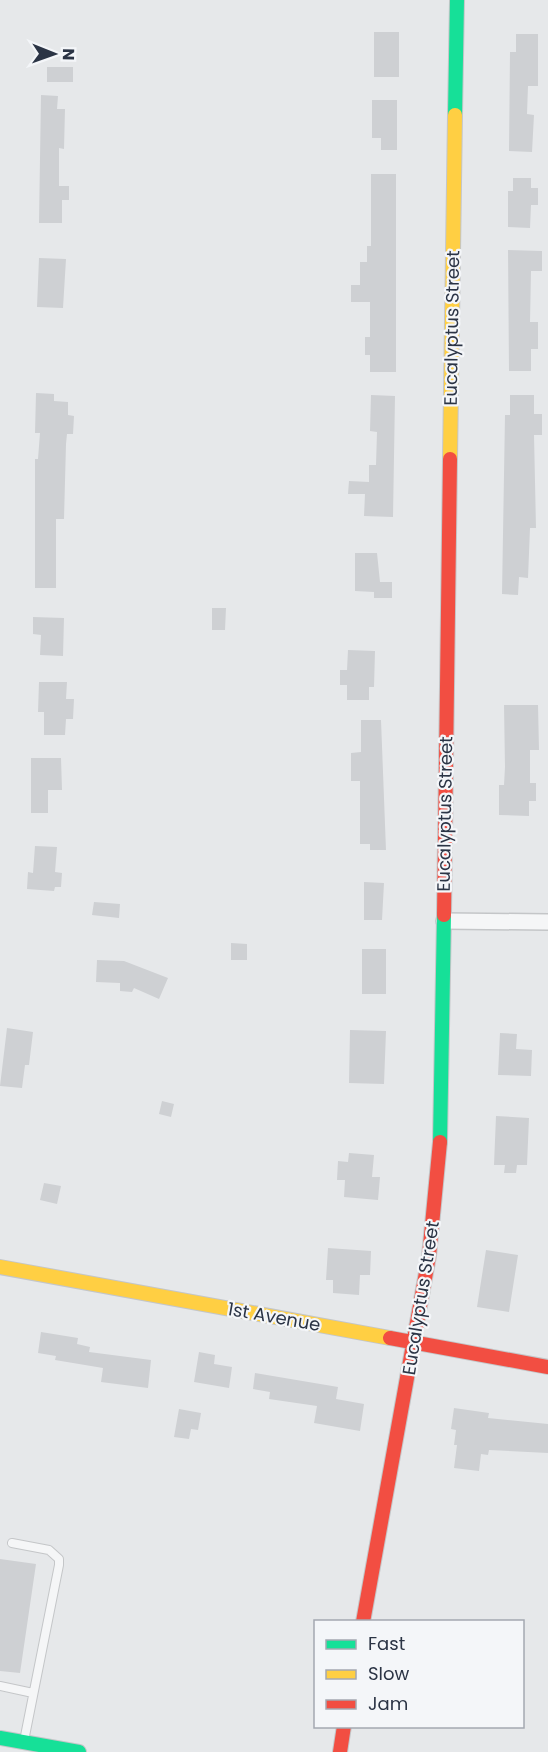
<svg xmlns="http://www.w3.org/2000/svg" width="548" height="1752" viewBox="0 0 548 1752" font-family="Poppins,sans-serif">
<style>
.building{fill:#ced0d3}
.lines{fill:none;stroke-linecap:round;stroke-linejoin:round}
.lane-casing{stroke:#c4c6c8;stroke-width:10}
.street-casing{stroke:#c4c6c8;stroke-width:18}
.fast-casing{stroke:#c4c6c8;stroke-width:16}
.slow-casing{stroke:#c4c6c8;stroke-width:16}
.jam-casing{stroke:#c4c6c8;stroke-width:16}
.lane{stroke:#f5f6f7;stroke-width:8}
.street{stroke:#f5f6f7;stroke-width:15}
.fast{stroke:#16e098;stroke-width:14}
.slow{stroke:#ffcf43;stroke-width:14}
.jam{stroke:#f24e42;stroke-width:14}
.labels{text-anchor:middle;stroke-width:4.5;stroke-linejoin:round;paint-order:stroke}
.street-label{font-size:18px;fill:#2b3445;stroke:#f4f6f9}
</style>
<rect width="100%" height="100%" fill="#e6e8ea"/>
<path class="building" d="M 374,32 L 399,32 L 399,77 L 374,77 Z
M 516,34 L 538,34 L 538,86 L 528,86 L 527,114 L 534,115 L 532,152 L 509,151 L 510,52 L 516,52 Z
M 47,67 L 73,67 L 73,82 L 47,82 Z
M 41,95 L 58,96 L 57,109 L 65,109 L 64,149 L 59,148 L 59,186 L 69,186 L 69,200 L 62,200 L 62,223 L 39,223 Z
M 372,100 L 397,100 L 397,150 L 381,150 L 381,138 L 372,138 Z
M 371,174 L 396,174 L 396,372 L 370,372 L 370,355 L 365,355 L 365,337 L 370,337 L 370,302 L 351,302 L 351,285 L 360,285 L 360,262 L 367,262 L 367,246 L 371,246 Z
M 513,178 L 531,178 L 531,188 L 538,188 L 538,205 L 531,205 L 530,228 L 508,227 L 508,191 L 513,191 Z
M 508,250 L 542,251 L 542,271 L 531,271 L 530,322 L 538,322 L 538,349 L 531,349 L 531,371 L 509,371 Z
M 39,258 L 66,259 L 63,308 L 37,307 Z
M 36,393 L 54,394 L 54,401 L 68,402 L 68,415 L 74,416 L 73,434 L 67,434 L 66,444 L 64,519 L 56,519 L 56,588 L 35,588 L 35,459 L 38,459 L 40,433 L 35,433 Z
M 371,395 L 395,396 L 393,517 L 364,516 L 365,494 L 348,494 L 349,481 L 369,482 L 369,465 L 376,465 L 377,432 L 370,431 Z
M 510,395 L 534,395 L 534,414 L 542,414 L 542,435 L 534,435 L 536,528 L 530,528 L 528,578 L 519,577 L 518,595 L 502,594 L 505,415 L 510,415 Z
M 355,553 L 377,553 L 380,582 L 392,582 L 392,598 L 374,598 L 374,592 L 355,591 Z
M 212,608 L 226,608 L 225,630 L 212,630 Z
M 33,617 L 64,618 L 63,656 L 40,655 L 41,635 L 33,634 Z
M 348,650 L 375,651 L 374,687 L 369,687 L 369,700 L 347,700 L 347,685 L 340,685 L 340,670 L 347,670 Z
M 39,682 L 67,682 L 66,699 L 74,699 L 73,719 L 66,719 L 65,735 L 44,735 L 44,712 L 38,712 Z
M 504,705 L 538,705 L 539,750 L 530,750 L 530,783 L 536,783 L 536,801 L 529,801 L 529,816 L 499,815 L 499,785 L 504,785 L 505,767 Z
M 361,720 L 381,720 L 386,850 L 370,850 L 370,844 L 360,844 L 360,781 L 351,781 L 351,753 L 361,752 Z
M 31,758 L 61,758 L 62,790 L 48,790 L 48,813 L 31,813 Z
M 35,846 L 57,847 L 55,872 L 62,873 L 61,887 L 55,887 L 54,891 L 27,889 L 28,872 L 33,873 Z
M 364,882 L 384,883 L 382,920 L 364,920 Z
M 94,902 L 120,904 L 119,918 L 92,915 Z
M 231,943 L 247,944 L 247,960 L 231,960 Z
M 362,949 L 386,949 L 386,994 L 362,994 Z
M 97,960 L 124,961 L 168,978 L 159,999 L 134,988 L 132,992 L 120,991 L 120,983 L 96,982 Z
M 7,1028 L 33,1032 L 29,1065 L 25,1065 L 22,1088 L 0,1086 Z
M 350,1030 L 386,1031 L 384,1084 L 349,1083 Z
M 500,1033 L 517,1034 L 516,1049 L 532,1050 L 531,1076 L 498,1075 Z
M 162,1101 L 174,1104 L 171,1117 L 159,1114 Z
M 496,1116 L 529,1118 L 527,1165 L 517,1165 L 516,1173 L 504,1173 L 505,1165 L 494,1165 Z
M 349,1153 L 374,1155 L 372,1177 L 380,1177 L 378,1200 L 344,1197 L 345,1180 L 337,1180 L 338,1161 L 348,1162 Z
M 44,1183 L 61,1186 L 57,1204 L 40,1200 Z
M 328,1248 L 371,1251 L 370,1275 L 360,1275 L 359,1295 L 333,1293 L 333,1280 L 326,1280 Z
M 486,1250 L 518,1255 L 509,1312 L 477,1307 Z
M 41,1332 L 78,1338 L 77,1344 L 90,1347 L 89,1352 L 151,1360 L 148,1388 L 101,1382 L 103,1368 L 55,1360 L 56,1356 L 38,1353 Z
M 199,1352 L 215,1355 L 214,1364 L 232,1367 L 229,1388 L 194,1382 Z
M 255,1373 L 338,1387 L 336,1399 L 364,1404 L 360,1431 L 314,1423 L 317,1406 L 269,1399 L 270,1392 L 253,1389 Z
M 454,1408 L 489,1413 L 488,1418 L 548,1424 L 548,1453 L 489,1450 L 488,1455 L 481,1454 L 479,1471 L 454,1468 L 457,1445 L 454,1445 L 456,1430 L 451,1429 Z
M 179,1409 L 201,1413 L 198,1430 L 191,1429 L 189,1439 L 174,1437 Z
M 0,1559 L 36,1564 L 20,1673 L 0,1671 Z"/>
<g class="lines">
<g class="lane-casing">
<path id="lane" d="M 12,1543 L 49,1550 L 59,1559 L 59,1565 L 24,1741
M 0,1686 L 33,1693"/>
</g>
<g class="street-casing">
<path id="street" d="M 444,921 L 548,922"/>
</g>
<g class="fast-casing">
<path id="fast" d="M 455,115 L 457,0
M 440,1142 L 444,915
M 0,1738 L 79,1752"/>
</g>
<g class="slow-casing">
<path id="slow" d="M 450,459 L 455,115
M 0,1267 L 390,1338"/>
</g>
<g class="jam-casing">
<path id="jam" d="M 444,915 L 450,459
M 390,1338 L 548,1367
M 363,1622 L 429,1256 L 440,1142
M 340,1752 L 344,1726"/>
</g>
<use href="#lane" class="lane"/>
<use href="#street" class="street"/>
<use href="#fast" class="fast"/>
<use href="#slow" class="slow"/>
<use href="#jam" class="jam"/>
</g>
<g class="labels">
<g class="street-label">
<text transform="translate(452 328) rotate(-89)" y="6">Eucalyptus Street</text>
<text transform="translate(445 814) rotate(-89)" y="6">Eucalyptus Street</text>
<text transform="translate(421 1298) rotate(-81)" y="6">Eucalyptus Street</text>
<text transform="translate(274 1317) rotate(10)" y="6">1st Avenue</text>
</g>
</g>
<rect x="314" y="1620" width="210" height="108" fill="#f4f6f9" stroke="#a4a8b1" stroke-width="1.5"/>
<rect x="326" y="1640" width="30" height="9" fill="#16e098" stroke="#a4a8b1" stroke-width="1.5"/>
<text x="368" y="1650" font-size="18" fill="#2b3445">Fast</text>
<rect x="326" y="1670" width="30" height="9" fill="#ffcf43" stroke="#a4a8b1" stroke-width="1.5"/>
<text x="368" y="1680" font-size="18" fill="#2b3445">Slow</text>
<rect x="326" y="1700" width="30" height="9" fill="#f24e42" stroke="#a4a8b1" stroke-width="1.5"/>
<text x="368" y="1710" font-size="18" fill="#2b3445">Jam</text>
<g transform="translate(54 54) rotate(91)" stroke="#f4f6f9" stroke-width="4.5" paint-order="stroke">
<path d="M0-4.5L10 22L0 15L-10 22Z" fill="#2b3445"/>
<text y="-9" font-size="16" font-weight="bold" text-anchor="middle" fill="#2b3445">N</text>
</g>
</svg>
